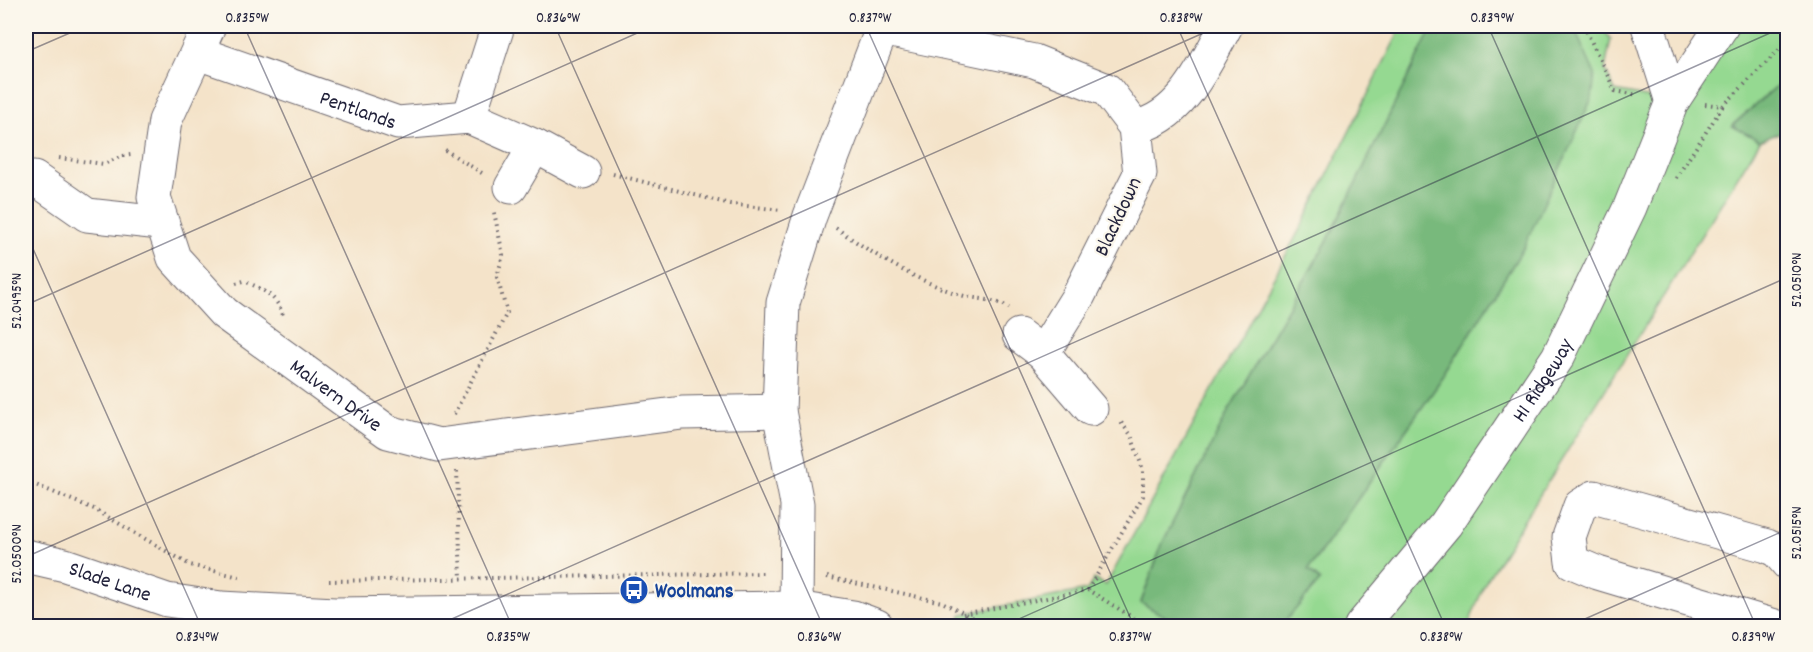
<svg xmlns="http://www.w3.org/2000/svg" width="1813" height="652" viewBox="0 0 1813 652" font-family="Dekko,sans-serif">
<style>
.green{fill:#95d991;stroke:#5c7e66;stroke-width:1.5}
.forest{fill:#78b97b;stroke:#4d6e5b;stroke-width:1.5}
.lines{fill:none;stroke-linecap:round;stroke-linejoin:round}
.minor-casing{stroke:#6c666d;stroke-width:35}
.path{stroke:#6c666d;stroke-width:4;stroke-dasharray:1.5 4.5;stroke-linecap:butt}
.minor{stroke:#fff;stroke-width:33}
.ticks{fill:none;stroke:#22223b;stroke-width:1.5;stroke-opacity:0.45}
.labels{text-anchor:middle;stroke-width:4.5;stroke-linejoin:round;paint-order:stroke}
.street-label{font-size:21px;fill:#22223b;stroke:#fbf7ec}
.transit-label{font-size:21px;font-weight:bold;fill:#164399;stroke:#fbf7ec;text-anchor:start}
.neatline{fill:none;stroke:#22223b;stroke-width:2}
.ticks-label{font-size:15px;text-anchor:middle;fill:#22223b}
</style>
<rect width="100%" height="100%" fill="#fbf7ec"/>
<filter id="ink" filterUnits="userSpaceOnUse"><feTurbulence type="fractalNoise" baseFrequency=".0167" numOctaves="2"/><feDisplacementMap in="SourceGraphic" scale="12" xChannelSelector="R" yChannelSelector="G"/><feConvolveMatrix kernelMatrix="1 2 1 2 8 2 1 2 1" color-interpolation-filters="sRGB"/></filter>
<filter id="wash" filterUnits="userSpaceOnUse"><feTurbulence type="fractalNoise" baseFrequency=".008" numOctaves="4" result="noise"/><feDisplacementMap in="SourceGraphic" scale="24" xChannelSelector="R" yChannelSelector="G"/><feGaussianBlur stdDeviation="1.35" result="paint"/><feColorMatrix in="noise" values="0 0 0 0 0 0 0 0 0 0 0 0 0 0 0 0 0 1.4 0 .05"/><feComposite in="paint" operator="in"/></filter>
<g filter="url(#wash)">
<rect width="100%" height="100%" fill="#f4e3c9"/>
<path class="green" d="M 1390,26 L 1433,26 L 1329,238 L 1229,410 L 1163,542 L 1141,602 L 1178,624 L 1202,620 L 1215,626 L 957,626 L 962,614 L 1087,590 L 1094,579 L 1106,585 L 1306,218 L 1398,34 L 1388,28 Z
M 1573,26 L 1600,26 L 1611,39 L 1605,69 L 1615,91 L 1672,102 L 1722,26 L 1787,26 L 1787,77 L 1732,125 L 1760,141 L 1485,583 L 1468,626 L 1281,626 L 1320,580 L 1308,570 L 1444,376 L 1524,247 L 1577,32 Z"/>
<path class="forest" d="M 1433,26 L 1573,26 L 1595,74 L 1592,98 L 1524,247 L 1444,376 L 1308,570 L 1320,581 L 1281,626 L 1215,626 L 1202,620 L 1178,624 L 1141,603 L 1163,542 L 1229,410 L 1329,238 Z
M 1787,77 L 1787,130 L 1760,141 L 1732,126 Z"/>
</g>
<g filter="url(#ink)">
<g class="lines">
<g class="minor-casing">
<g id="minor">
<path id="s1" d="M 209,26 L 165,121 L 154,197 L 174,258 L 224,313 L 388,432 L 439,445 L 682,413 L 779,411"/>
<path d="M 876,26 L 882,29 L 1034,61 L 1107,90 L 1135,127 L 1140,174 L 1079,295 L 1043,353 L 1091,409"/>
<path d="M 1648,26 L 1672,102"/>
<path id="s2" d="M 198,53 L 398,123 L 469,117 L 535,146 L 583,172"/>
<path d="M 469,117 L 498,26"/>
<path d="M 1135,127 C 1182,118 1205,64 1226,26"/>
<path d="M 34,178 L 87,215 L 151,222 L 161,220"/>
<path d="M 511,187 L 535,146"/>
<path d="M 1019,335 L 1043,353"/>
<path id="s3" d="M 26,556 L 65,565 L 167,600 L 221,608 L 335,614 L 796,608 L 853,617 L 877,626"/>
<path d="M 796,608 L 797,504 L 779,411 L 783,303 L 810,216 L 882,29"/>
<path id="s4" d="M 1361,626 L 1446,524 L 1558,357 L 1630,207 L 1672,102 L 1722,26"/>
<path d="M 1775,626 L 1598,573 L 1572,562 L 1569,537 L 1580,506 L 1594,497 L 1767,546 L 1777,551 L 1788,564"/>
</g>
</g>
<path class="path" d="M 1584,26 L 1615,91 L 1638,95
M 26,40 L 29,26
M 1705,104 L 1723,106 L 1782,47 L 1788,46
M 445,150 L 485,175
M 59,158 L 104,164 L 122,156 L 131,155
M 613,174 L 730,204 L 781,210
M 1676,178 L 1723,106
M 836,228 C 876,256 914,280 961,295 C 978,300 994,298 1009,308
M 236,283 L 244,281 C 263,289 279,297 284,319
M 454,414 L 507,313 L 497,277 L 503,255 L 494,212
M 457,471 L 461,579
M 26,481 L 94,509 L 190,565 L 239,577
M 827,577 L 942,602 L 988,626
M 329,581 L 766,573
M 1088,590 L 1143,496 L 1143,470 L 1131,435 L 1119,420
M 963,614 L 1088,590 L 1147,626"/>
<use href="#minor" class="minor"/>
</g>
</g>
<path class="ticks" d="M 244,26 L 512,626M 555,26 L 823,626M 866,26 L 1134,626M 1177,26 L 1445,626M 1488,26 L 1756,626M 26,52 L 86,26M 26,233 L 201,626M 26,305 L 653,26M 26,557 L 1219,26M 436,626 L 1786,26M 1003,626 L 1788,277M 1569,626 L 1788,529"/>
<defs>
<g id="bus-disc" transform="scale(1.5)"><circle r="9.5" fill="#1a4fb4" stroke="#fbf7ec"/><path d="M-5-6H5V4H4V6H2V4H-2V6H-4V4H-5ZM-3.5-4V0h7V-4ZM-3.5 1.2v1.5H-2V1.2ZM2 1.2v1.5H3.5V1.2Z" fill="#fff"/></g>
</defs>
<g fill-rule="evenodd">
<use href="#bus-disc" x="634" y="590"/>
</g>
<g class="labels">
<g class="street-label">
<text dy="7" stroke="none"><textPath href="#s2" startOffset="170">Pentlands</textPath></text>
<text transform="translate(1117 216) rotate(-65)" y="7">Blackdown</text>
<text dy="7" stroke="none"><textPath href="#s4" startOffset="306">H1 Ridgeway</textPath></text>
<text dy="7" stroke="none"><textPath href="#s1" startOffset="459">Malvern Drive</textPath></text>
<text dy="7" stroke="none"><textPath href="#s3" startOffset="88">Slade Lane</textPath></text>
</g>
<g class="transit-label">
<text x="655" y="597">Woolmans</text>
</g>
</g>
<rect width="1813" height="652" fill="none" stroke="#fbf7ec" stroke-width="66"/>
<rect x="33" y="33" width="1747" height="586" class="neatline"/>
<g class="ticks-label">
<text x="247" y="22">0.835°W</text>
<text x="558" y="22">0.836°W</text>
<text x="870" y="22">0.837°W</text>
<text x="1181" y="22">0.838°W</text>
<text x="1492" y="22">0.839°W</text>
<text transform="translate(1796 280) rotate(-90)" y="5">52.0510°N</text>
<text transform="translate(16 301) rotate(-90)" y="5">52.0495°N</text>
<text transform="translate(1796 533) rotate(-90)" y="5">52.0515°N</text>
<text transform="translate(16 554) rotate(-90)" y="5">52.0500°N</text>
<text x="197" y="641">0.834°W</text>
<text x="508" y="641">0.835°W</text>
<text x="819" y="641">0.836°W</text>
<text x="1130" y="641">0.837°W</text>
<text x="1441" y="641">0.838°W</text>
<text x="1753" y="641">0.839°W</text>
</g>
</svg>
